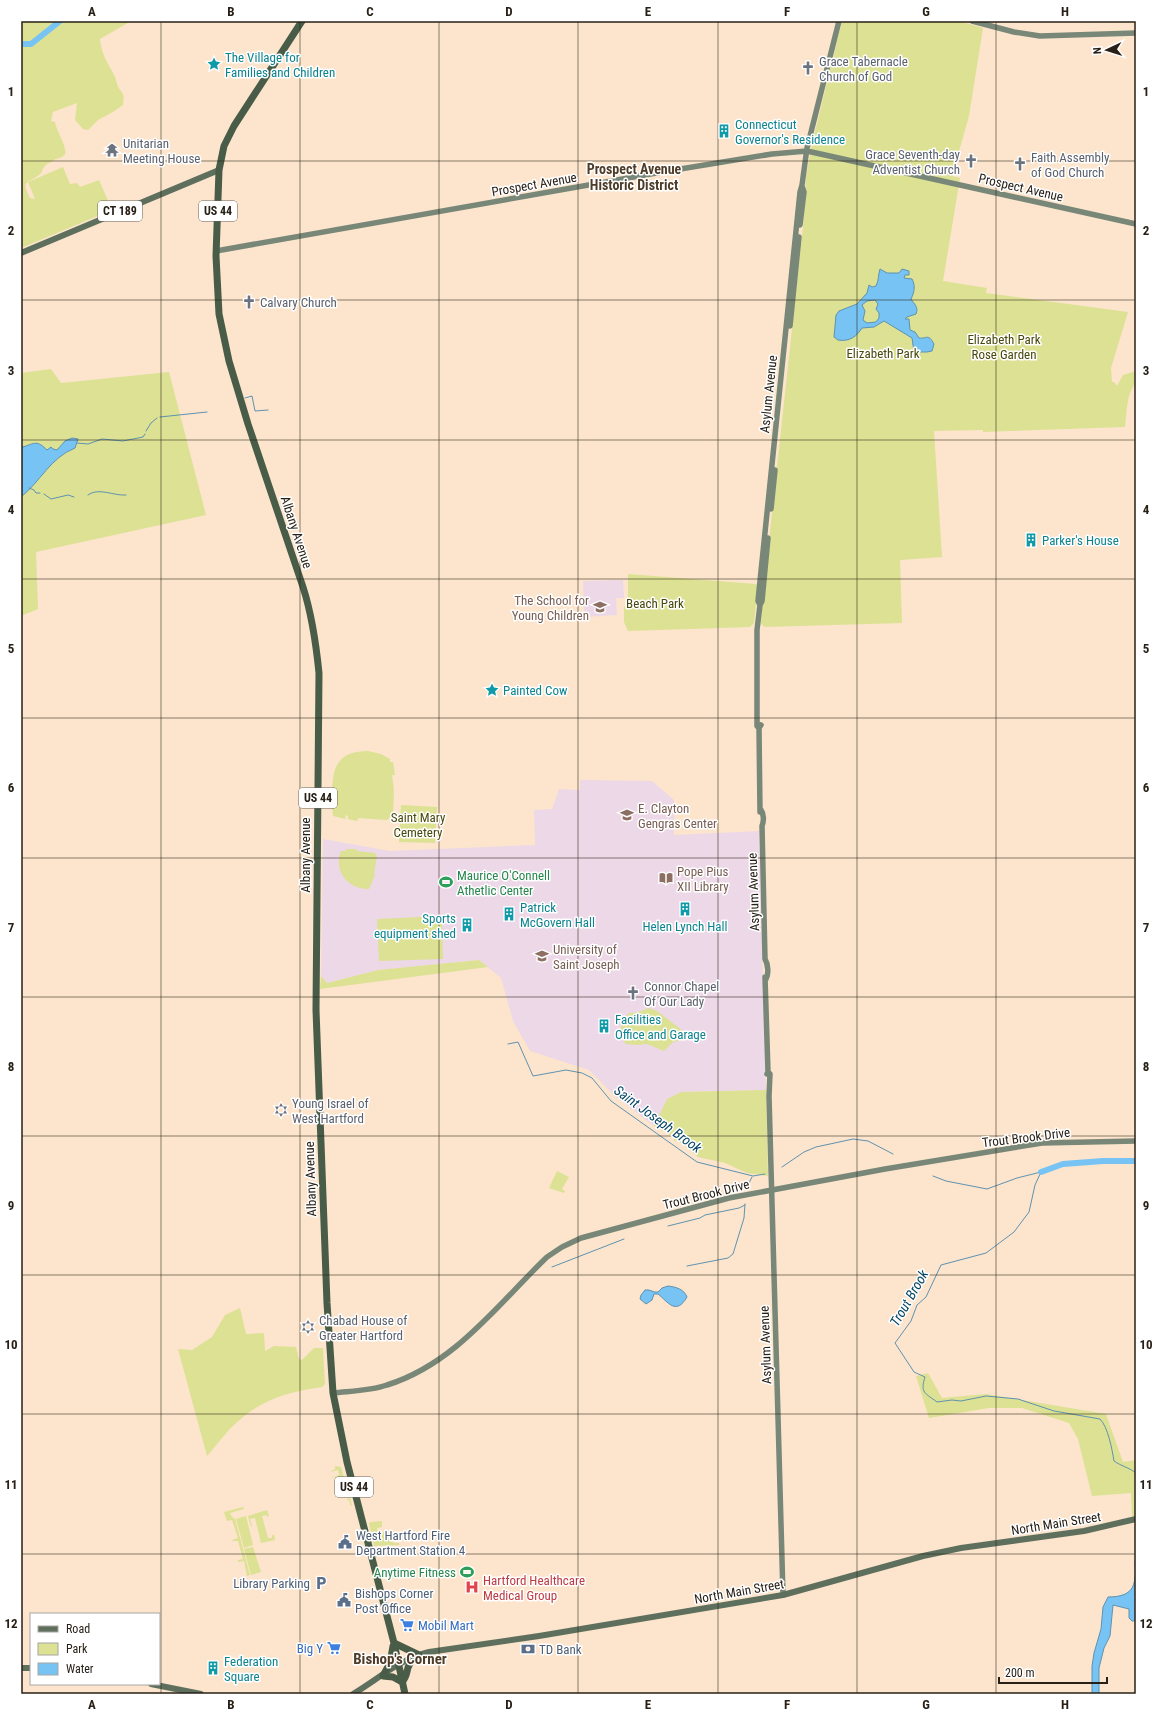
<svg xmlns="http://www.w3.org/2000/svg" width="1157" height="1715" viewBox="0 0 1157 1715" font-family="'Roboto Condensed',sans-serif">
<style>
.education{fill:#edd8e7}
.green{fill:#dce193}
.water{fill:#77c3f3;stroke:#5f92b1;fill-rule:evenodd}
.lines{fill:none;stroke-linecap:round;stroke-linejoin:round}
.stream{stroke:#5f92b1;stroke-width:1}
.river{stroke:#77c3f3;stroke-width:6}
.secondary{stroke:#788777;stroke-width:5.5}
.primary{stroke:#5e705d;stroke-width:6}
.highway{stroke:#485c47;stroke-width:7}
.grid{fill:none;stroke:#282017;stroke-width:1;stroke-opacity:0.55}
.labels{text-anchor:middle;stroke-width:3;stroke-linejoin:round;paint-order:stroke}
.shield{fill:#fff;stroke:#68635d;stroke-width:1}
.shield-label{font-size:12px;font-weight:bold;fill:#282017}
.culture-label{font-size:13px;fill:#0d838f;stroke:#fff;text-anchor:start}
.worship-label{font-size:13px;fill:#5b616d;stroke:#fff;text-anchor:start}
.street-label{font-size:13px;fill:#282017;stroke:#fff}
.park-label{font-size:13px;fill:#47490c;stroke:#fff}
.education-label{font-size:13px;fill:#785e54;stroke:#fff;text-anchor:start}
.leisure-label{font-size:13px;fill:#27864d;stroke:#fff;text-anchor:start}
.service-label{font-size:13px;fill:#4e5e75;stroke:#fff;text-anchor:start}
.health-label{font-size:13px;fill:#be3a42;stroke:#fff;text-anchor:start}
.shop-label{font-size:13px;fill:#366cbe;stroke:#fff;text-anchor:start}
.neighbourhood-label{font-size:14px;font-weight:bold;fill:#4f3c28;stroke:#fff}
.water-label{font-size:14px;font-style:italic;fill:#054565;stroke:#fff}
.quarter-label{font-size:15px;font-weight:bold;fill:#4f3c28;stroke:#fff}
.neatline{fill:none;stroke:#282017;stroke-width:1.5}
.grid-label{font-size:13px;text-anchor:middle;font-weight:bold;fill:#282017}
</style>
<rect width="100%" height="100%" fill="#fce5cc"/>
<path class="education" d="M 623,580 L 624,598 L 616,598 L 617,615 L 584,617 L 583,581 Z
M 580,780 L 652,781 L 674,800 L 674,835 L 759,831 L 766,1090 L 681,1092 L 667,1099 L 654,1126 L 616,1097 L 589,1070 L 530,1051 L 513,1021 L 501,978 L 479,960 L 378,970 L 327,983 L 321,976 L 323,839 L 390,851 L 535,845 L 534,810 L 552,809 L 559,789 L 580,790 Z"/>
<path class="green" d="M 21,21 L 131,21 L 100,39 C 101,54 108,63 114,75 C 116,78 116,81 117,84 C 121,95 125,89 123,105 L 113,112 L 98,120 L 88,130 L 83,129 L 75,120 L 77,103 L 53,112 L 51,121 L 55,122 C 56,130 68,149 65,154 C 63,158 57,158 54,160 C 51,162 46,164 44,167 C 42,170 42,173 39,175 C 28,184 20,179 30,198 L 35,199 L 28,182 L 63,167 L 70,184 L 77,183 L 80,187 L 99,180 L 112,210 L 21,248 Z
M 842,21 L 959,21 L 983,28 L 969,116 L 952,176 L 960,178 L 943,281 L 987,288 L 986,293 L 1128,312 L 1111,368 L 1112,382 L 1114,382 L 1117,386 L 1123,375 L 1136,371 L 1136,383 C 1126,393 1127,414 1125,427 L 983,432 L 983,430 L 934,431 L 942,557 L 900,560 L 902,623 L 765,627 L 761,624 L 762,606 L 803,227 L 806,176 L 812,144 Z
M 51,369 L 61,383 L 169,372 L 206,515 L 36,552 L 38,609 L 21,616 L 21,373 Z
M 628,574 L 756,584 L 758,587 L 754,623 L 750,627 L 628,631 L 624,622 L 624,607 L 628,606 Z
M 368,751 L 381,754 L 390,759 L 390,762 L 393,762 L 395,775 L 392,775 L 394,790 L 393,815 L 387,820 L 358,818 L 357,821 L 348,819 L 348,816 L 346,815 L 345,819 L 333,816 C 333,812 332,809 332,804 C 332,776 331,751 368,751 Z
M 401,805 L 437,807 L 435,843 L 399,842 Z
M 346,849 L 356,849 L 357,851 L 375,853 L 377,856 L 374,874 L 375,875 L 369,889 C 348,889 333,871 341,851 L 346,851 Z
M 442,916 L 443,959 L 379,961 L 377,919 Z
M 479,960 L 488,967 L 320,989 L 321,976 L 327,983 L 378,970 Z
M 649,1008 L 657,1011 L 682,1030 L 678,1041 L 673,1042 L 664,1051 L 647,1044 L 637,1045 L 626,1044 L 620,1036 C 620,1027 623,1020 629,1013 L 638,1012 Z
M 766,1090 L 768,1176 L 747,1173 L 725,1163 L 698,1157 L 679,1141 L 674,1141 L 674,1137 L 654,1126 L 667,1099 L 681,1092 Z
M 557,1171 L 569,1177 L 562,1189 L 565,1191 L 564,1193 L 549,1188 Z
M 240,1308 L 246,1334 L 264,1333 L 265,1351 L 274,1346 L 296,1347 L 299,1359 L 302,1360 L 314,1348 L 323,1348 L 325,1384 L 322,1387 C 288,1392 262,1399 236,1423 C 225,1433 217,1445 207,1456 L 178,1349 L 192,1350 L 212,1337 L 225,1315 Z
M 928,1373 L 942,1398 L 986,1394 L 1106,1414 L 1123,1462 L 1136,1460 L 1136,1516 L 1132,1517 L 1131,1493 L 1092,1496 L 1078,1439 L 1069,1423 L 1022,1408 L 989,1408 L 929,1418 L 916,1376 Z
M 335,1466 L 341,1467 L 352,1505 L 351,1506 L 349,1500 L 346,1500 L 349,1498 L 347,1490 L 344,1490 L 340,1487 L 343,1486 L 342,1479 L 338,1480 L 337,1477 L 331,1478 L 339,1475 L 338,1470 L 330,1472 L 335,1469 Z
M 243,1507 L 244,1509 L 230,1513 L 232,1517 L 235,1519 L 250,1575 L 247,1576 L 244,1561 L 238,1562 L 238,1560 L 243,1559 L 238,1541 L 233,1541 L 232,1540 L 238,1538 L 232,1520 L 227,1521 L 224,1512 Z
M 267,1510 L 269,1516 L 267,1517 L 266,1515 L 262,1516 L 268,1538 L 272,1538 L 272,1535 L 274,1535 L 275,1540 L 261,1543 L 255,1518 L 250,1519 L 252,1526 L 251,1527 L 248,1516 Z
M 246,1516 L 253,1545 L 244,1548 L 236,1519 Z
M 382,1521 L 382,1527 L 377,1528 L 378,1533 L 387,1532 L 388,1535 L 390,1535 L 393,1543 L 399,1543 L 399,1545 L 374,1546 L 369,1523 L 371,1522 Z
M 253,1547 L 261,1572 L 251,1575 L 244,1549 Z"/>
<path class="water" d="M 880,269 L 887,273 L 899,273 L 902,269 L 909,271 L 909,275 L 905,275 L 904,278 L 912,279 C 916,286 914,293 911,299 C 914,304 919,307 916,314 L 907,317 L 905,319 L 909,319 L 910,330 L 915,332 L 919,338 C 927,339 928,333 934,344 L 932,351 L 927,352 L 914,352 L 912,338 L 884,321 L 874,327 L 862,328 C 857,336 850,342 838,340 L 834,337 L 836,315 L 839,311 L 857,304 L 867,293 L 869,285 L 872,287 L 876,286 C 879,280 878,275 880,269 ZM 875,300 L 878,304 L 876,309 L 879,313 L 879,318 L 876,322 L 867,323 L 863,320 L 865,311 L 862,305 L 867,301 Z
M 72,438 L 78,439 L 75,448 C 50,458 41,481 21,497 L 21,446 L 23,447 C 35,443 37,440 47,450 L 51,447 L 53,449 L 57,450 L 65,441 Z
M 668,1286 C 676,1287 684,1289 687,1297 C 676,1316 668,1302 658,1294 L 654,1294 L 652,1300 L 646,1304 L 640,1299 L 641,1295 L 645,1290 C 651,1289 653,1293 658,1292 L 662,1288 Z
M 1135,1561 L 1136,1561 L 1136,1621 L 1132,1621 L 1129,1618 L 1129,1609 L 1113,1605 L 1110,1636 L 1104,1648 L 1099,1668 L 1099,1694 L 1092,1694 L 1092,1666 L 1094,1653 L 1101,1629 L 1103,1607 L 1108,1597 C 1136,1597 1136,1583 1135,1561 Z"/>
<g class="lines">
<path class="stream" d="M 245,398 L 252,396 L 255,411 L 268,410
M 160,417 L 207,412
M 146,431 L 151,423 L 157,418
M 77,443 L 88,444 L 102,439 L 123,441 L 143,437 L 145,434
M 29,488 L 34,490 L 36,493 L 40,493
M 44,494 L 51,499 L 68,495 L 74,497
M 88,495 C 99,487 113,496 126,495
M 508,1044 L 518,1042 L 533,1076 L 566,1070 L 582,1073 L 592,1078 L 611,1101 L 697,1162 L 753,1176 L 765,1174
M 782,1167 L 804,1152 L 816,1147 L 853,1139 L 868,1141 L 893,1154
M 1041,1172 L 1035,1185 L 1029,1212 L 1014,1232 L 986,1253 L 941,1265 L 926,1297 L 917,1305 L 911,1321 L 895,1343 L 914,1372 L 925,1377 C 920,1393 925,1393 937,1402 L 952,1400 L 961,1401 L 986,1396 L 1018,1399 L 1054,1411 L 1100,1419 C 1108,1427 1112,1449 1114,1461 C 1121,1466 1128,1467 1136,1473
M 933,1176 L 946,1181 L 987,1189 L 1017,1178 L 1041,1172
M 748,1185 L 752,1177
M 668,1226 L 700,1218 L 705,1215 L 739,1208 L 745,1205
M 687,1266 L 728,1258 L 733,1254 L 744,1218 L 745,1204
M 552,1267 L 624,1239"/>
<path class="river" d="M 21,44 L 31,44 L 60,21
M 1041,1172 L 1063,1164 L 1103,1161 L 1136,1161"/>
<path class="secondary" d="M 972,21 L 1014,32 L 1040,36 L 1136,33
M 800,225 L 804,192 L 802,186
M 216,251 L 662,172 L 772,154 L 807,151 L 1136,224
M 790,326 L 799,237
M 771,509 L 775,470
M 760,605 L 758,601 L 760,581 L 800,192 L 802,185 L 807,148 L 839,21
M 759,728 L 757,726 L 757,630 L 760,605 L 762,601 L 768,538
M 761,810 C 764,814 764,821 762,826 L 765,959 C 768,964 769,974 766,979
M 760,812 L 759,728 L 761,725
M 765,977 L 768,1072 L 767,1074
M 768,1072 L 770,1074 L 769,1096 L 783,1595
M 333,1393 C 351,1391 370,1391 387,1385 C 455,1364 498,1304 547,1257 L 562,1247 L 581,1238 L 729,1198 L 885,1169 L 1042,1143 L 1136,1141"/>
<path class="primary" d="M 21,253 L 219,170
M 21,1668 L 31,1668
M 151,1684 L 201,1694
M 353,1694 C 378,1679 400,1659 429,1652 L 539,1636 L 783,1595 L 923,1556 L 961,1548 L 1084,1531 L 1136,1519"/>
<path class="highway" d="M 302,21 L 234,126 L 224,146 L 219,170 L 216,256 L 219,314 L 229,361 L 248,424 L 303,587 C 312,615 316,643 319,673 L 316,1010 L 327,1303 L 333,1393 L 347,1462 L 394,1643 L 405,1694
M 394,1643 L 419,1655
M 393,1646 L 390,1663 L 383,1676 L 393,1677 L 402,1682
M 402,1682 C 411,1672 402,1667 419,1655"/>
</g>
<path class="grid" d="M 161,21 L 161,1694M 300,21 L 300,1694M 439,21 L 439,1694M 578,21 L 578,1694M 718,21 L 718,1694M 857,21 L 857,1694M 996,21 L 996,1694M 21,161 L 1136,161M 21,300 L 1136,300M 21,440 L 1136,440M 21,579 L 1136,579M 21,718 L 1136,718M 21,858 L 1136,858M 21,997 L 1136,997M 21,1136 L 1136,1136M 21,1275 L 1136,1275M 21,1414 L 1136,1414M 21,1554 L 1136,1554"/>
<defs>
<g id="sight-bare" transform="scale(1.08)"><path d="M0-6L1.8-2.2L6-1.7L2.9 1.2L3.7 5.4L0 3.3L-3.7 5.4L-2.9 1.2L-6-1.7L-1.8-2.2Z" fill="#0f9aa8" stroke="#fff" stroke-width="2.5" paint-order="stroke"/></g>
<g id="church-bare" transform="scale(1.08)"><path d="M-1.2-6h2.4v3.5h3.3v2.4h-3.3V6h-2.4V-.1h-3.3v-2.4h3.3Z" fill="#6b7280" stroke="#fff" stroke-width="2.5" paint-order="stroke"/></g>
<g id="building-bare" transform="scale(1.08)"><path d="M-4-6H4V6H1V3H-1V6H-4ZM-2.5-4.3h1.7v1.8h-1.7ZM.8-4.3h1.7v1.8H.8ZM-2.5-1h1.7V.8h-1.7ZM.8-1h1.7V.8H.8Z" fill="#0f9aa8" stroke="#fff" stroke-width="2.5" paint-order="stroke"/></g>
<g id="temple-bare" transform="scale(1.08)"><path d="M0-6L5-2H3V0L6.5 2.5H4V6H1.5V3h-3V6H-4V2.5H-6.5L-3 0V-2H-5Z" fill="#6b7280" stroke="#fff" stroke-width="2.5" paint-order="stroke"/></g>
<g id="school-bare" transform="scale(1.08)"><path d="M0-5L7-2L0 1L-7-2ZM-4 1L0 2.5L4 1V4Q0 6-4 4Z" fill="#8d6e63" stroke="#fff" stroke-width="2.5" paint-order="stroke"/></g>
<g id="library-bare" transform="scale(1.08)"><path d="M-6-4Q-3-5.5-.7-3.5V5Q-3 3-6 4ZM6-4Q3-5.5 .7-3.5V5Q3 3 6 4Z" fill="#8d6e63" stroke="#fff" stroke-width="2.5" paint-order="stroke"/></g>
<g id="stadium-bare" transform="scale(1.08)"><path d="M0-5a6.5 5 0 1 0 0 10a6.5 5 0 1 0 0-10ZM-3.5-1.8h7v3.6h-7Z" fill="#2e9e5b" stroke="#fff" stroke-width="2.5" paint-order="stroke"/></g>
<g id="university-bare" transform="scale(1.08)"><path d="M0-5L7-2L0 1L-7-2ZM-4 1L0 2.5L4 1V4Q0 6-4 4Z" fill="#8d6e63" stroke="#fff" stroke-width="2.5" paint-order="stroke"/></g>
<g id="synagogue-bare" transform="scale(1.08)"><path d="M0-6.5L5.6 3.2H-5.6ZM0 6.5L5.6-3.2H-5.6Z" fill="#6b7280" stroke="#fff" stroke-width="2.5" paint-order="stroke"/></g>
<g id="civic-bare" transform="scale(1.08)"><path d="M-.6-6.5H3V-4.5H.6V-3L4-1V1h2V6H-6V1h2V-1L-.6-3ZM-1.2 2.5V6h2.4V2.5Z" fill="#5c6f8a" stroke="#fff" stroke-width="2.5" paint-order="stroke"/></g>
<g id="parking-bare" transform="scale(1.08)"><path d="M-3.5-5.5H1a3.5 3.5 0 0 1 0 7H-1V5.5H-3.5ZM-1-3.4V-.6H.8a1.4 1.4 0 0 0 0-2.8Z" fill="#5c6f8a" stroke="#fff" stroke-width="2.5" paint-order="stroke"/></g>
<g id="hospital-bare" transform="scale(1.08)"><path d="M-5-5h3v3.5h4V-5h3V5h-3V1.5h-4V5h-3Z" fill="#e0444e" stroke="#fff" stroke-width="2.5" paint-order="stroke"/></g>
<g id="supermarket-bare" transform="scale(1.08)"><path d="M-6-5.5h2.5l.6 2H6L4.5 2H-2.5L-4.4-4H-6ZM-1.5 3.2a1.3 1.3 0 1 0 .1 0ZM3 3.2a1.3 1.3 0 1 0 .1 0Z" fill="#3f7fe0" stroke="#fff" stroke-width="2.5" paint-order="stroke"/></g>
<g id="bank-bare" transform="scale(1.08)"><path d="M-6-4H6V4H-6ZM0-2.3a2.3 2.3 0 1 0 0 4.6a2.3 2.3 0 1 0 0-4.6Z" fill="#5c6f8a" stroke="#fff" stroke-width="2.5" paint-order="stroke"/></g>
</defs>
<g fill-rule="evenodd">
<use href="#sight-bare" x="214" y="64"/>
<use href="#church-bare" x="808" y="68"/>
<use href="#building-bare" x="724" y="131"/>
<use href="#temple-bare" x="112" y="150"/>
<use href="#church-bare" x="971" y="161"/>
<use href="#church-bare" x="1020" y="164"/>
<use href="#church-bare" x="249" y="302"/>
<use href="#building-bare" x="1031" y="540"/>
<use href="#school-bare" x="600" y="607"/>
<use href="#sight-bare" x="492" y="690"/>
<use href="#school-bare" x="627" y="815"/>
<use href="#library-bare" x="666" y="878"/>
<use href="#stadium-bare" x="446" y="882"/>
<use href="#building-bare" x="685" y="909"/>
<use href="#building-bare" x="509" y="914"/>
<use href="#building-bare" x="467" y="925"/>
<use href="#university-bare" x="542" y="956"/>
<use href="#church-bare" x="633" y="993"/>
<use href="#building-bare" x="604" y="1026"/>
<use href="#synagogue-bare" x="281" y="1110"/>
<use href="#synagogue-bare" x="308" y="1327"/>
<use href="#civic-bare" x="345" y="1542"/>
<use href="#stadium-bare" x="467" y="1572"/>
<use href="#parking-bare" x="321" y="1583"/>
<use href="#hospital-bare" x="472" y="1587"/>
<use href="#civic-bare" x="344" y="1600"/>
<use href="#supermarket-bare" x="407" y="1625"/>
<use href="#supermarket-bare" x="334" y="1648"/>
<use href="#bank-bare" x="528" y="1649"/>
<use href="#building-bare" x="213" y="1668"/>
</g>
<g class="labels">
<g class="shield">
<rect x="98" y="201" width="44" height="20" rx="3"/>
<rect x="199" y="201" width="38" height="20" rx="3"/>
<rect x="299" y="788" width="38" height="20" rx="3"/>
<rect x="335" y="1477" width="38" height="20" rx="3"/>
</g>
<g class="shield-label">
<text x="120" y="215">CT 189</text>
<text x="218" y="215">US 44</text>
<text x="318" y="802">US 44</text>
<text x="354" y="1491">US 44</text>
</g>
<g class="culture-label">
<text x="225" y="62">The Village for<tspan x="225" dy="15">Families and Children</tspan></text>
<text x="735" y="129">Connecticut<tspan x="735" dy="15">Governor's Residence</tspan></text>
<text x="1042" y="545">Parker's House</text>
<text x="503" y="695">Painted Cow</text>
<text x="520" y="912">Patrick<tspan x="520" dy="15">McGovern Hall</tspan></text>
<text x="456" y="923" text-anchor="end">Sports<tspan x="456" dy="15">equipment shed</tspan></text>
<text x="685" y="931" text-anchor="middle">Helen Lynch Hall</text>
<text x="615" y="1024">Facilities<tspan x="615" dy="15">Office and Garage</tspan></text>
<text x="224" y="1666">Federation<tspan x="224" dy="15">Square</tspan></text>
</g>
<g class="worship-label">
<text x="819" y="66">Grace Tabernacle<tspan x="819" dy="15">Church of God</tspan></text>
<text x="123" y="148">Unitarian<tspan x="123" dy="15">Meeting House</tspan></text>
<text x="960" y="159" text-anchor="end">Grace Seventh-day<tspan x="960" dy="15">Adventist Church</tspan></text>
<text x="1031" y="162">Faith Assembly<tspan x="1031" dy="15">of God Church</tspan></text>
<text x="260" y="307">Calvary Church</text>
<text x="644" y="991">Connor Chapel<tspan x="644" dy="15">Of Our Lady</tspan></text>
<text x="292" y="1108">Young Israel of<tspan x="292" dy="15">West Hartford</tspan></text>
<text x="319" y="1325">Chabad House of<tspan x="319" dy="15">Greater Hartford</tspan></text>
</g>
<g class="street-label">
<text transform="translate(534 184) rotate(-10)" y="5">Prospect Avenue</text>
<text transform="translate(1021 187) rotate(13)" y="5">Prospect Avenue</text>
<text transform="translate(768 394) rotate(-84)" y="5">Asylum Avenue</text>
<text transform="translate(297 532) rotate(72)" y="5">Albany Avenue</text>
<text transform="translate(305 855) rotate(-90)" y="5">Albany Avenue</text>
<text transform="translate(753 892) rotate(-92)" y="5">Asylum Avenue</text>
<text transform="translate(1026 1137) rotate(-7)" y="5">Trout Brook Drive</text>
<text transform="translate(310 1179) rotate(-92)" y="5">Albany Avenue</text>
<text transform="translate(706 1194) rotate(-14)" y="5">Trout Brook Drive</text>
<text transform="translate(765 1345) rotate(-92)" y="5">Asylum Avenue</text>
<text transform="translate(1056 1523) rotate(-9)" y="5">North Main Street</text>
<text transform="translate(739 1591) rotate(-10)" y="5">North Main Street</text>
</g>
<g class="park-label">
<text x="1004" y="344">Elizabeth Park<tspan x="1004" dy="15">Rose Garden</tspan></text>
<text x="883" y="358">Elizabeth Park</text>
<text x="655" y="608">Beach Park</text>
<text x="418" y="822">Saint Mary<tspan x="418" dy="15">Cemetery</tspan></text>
</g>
<g class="education-label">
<text x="589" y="605" text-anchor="end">The School for<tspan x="589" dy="15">Young Children</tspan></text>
<text x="638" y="813">E. Clayton<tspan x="638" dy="15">Gengras Center</tspan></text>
<text x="677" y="876">Pope Pius<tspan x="677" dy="15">XII Library</tspan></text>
<text x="553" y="954">University of<tspan x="553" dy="15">Saint Joseph</tspan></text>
</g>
<g class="leisure-label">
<text x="457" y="880">Maurice O'Connell<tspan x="457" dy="15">Athetlic Center</tspan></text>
<text x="456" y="1577" text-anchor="end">Anytime Fitness</text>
</g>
<g class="service-label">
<text x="356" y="1540">West Hartford Fire<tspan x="356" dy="15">Department Station 4</tspan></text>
<text x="310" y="1588" text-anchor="end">Library Parking</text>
<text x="355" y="1598">Bishops Corner<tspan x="355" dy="15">Post Office</tspan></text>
<text x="539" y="1654">TD Bank</text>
</g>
<g class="health-label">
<text x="483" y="1585">Hartford Healthcare<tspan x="483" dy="15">Medical Group</tspan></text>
</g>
<g class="shop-label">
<text x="418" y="1630">Mobil Mart</text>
<text x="323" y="1653" text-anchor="end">Big Y</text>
</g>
<g class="neighbourhood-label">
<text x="634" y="174">Prospect Avenue<tspan x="634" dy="16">Historic District</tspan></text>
</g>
<g class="water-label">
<text transform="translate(658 1119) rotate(36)" y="5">Saint Joseph Brook</text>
<text transform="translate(909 1298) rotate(-60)" y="5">Trout Brook</text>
</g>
<g class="quarter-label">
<text x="400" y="1664">Bishop's Corner</text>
</g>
</g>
<rect width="1157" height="1715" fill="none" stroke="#ffffff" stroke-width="44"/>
<rect x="30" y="1613" width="130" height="72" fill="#ffffff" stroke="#a9a6a2"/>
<rect x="38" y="1626" width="20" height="6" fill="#5e705d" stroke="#a9a6a2"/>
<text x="66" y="1633" font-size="12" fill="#282017">Road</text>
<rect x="38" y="1643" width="20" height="12" fill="#dce193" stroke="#a9a6a2"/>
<text x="66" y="1653" font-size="12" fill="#282017">Park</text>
<rect x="38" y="1663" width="20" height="12" fill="#77c3f3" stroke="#a9a6a2"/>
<text x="66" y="1673" font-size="12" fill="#282017">Water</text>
<g transform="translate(1107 50) rotate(266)" stroke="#ffffff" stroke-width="3" paint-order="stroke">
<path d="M0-3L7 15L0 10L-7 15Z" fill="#282017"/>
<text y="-6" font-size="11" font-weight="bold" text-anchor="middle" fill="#282017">N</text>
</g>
<path d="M999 1677v6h108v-6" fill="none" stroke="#282017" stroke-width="2"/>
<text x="1005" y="1677" font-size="12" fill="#282017" stroke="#ffffff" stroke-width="3" paint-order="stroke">200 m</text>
<rect x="22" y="22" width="1113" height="1671" class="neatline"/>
<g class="grid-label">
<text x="92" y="16">A</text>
<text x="231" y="16">B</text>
<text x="370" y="16">C</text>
<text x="509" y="16">D</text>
<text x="648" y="16">E</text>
<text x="787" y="16">F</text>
<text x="926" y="16">G</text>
<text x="1065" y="16">H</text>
<text x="11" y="96">1</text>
<text x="1146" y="96">1</text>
<text x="11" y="235">2</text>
<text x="1146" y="235">2</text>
<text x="11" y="375">3</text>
<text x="1146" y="375">3</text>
<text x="11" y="514">4</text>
<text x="1146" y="514">4</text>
<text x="11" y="653">5</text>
<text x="1146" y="653">5</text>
<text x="11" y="792">6</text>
<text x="1146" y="792">6</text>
<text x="11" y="932">7</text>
<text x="1146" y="932">7</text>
<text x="11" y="1071">8</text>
<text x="1146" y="1071">8</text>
<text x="11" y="1210">9</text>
<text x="1146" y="1210">9</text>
<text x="11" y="1349">10</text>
<text x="1146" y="1349">10</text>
<text x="11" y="1489">11</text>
<text x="1146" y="1489">11</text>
<text x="11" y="1628">12</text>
<text x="1146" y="1628">12</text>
<text x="92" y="1709">A</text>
<text x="231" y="1709">B</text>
<text x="370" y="1709">C</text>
<text x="509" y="1709">D</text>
<text x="648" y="1709">E</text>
<text x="787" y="1709">F</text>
<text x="926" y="1709">G</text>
<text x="1065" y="1709">H</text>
</g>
</svg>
